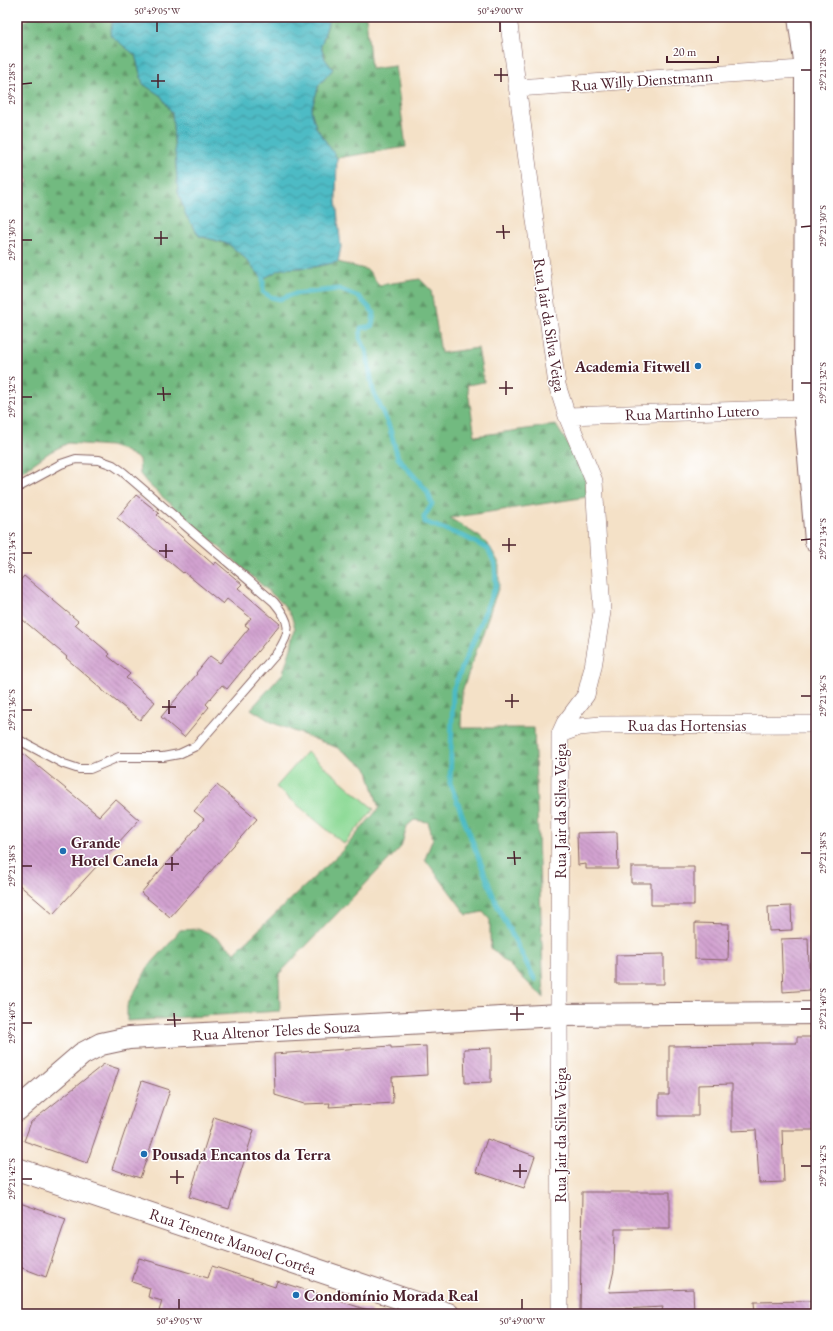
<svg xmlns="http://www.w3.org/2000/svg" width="833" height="1331" viewBox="0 0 833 1331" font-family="'EB Garamond',serif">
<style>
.green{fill:#8eda97;stroke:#6c7c61}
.forest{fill:url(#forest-firs);stroke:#5e6c56}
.water{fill:url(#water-waves);stroke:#4c6d78}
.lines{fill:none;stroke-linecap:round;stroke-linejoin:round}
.stream{stroke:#4dbbc5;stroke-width:5}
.building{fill:url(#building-back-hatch)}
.lane-casing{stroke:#866362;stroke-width:10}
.street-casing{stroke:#866362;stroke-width:18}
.secondary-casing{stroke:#866362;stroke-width:24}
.primary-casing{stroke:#866362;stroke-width:24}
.lane{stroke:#fff;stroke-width:8}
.street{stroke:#fff;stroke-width:17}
.secondary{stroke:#fff;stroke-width:22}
.primary{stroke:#fff;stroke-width:22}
.ticks{fill:none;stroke:#4a1f2b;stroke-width:1.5}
.poi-dot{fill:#1f6fb2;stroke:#fff;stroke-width:1.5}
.labels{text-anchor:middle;stroke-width:3;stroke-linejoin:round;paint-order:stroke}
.street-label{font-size:16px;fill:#4a1f2b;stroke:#fff}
.poi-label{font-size:16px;font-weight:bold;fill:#4a1f2b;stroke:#fff;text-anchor:start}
.neatline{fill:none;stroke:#4a1f2b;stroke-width:1.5}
.ticks-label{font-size:10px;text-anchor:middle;fill:#4a1f2b}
</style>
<defs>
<pattern id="forest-firs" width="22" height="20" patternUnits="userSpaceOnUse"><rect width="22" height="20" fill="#72ba80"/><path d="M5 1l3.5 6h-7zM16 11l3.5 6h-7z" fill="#609769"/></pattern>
<pattern id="water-waves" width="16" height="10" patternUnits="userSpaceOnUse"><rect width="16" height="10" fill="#4dbbc5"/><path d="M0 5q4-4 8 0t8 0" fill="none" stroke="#4297a0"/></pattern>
<pattern id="building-back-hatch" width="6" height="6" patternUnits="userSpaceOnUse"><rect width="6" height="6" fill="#d2a2d0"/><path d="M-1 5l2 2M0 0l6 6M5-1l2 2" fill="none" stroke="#ac83a9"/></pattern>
</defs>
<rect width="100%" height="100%" fill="#fff"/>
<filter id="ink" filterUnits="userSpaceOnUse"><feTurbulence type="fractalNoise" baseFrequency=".025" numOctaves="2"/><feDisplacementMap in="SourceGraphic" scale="8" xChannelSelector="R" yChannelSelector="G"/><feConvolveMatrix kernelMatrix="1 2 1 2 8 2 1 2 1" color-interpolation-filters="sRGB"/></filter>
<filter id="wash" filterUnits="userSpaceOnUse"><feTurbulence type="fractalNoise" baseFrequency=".012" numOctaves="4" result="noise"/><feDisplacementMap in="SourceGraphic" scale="16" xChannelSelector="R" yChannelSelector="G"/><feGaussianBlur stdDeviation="0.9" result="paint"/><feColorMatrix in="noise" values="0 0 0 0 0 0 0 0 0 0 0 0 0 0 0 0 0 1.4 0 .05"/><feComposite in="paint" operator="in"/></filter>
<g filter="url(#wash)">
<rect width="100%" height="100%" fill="#f4e1c7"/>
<path class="green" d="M 307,752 L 374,809 L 344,844 L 276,787 Z"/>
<path class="forest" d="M 32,17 L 113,17 L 111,35 L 135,55 L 143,84 L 161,96 L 172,113 L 178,192 L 199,236 L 228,244 L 242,255 L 263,279 L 281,269 L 314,267 L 338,262 L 368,270 L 379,285 L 420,279 L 431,290 L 441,353 L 478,348 L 484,382 L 467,385 L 475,436 L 556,425 L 584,470 L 587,497 L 450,518 L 480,537 L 490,547 L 499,563 L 499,586 L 462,692 L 461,728 L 534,728 L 544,998 L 491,948 L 490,937 L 490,920 L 483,912 L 467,915 L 425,859 L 433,838 L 428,822 L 414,820 L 407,826 L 401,847 L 279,974 L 280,1011 L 127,1021 L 127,1006 L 148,967 L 169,944 L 180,930 L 199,929 L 211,934 L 235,952 L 342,851 L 379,808 L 367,768 L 338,748 L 273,723 L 251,709 L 283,673 L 291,648 L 295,628 L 291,615 L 282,603 L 148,484 L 140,474 L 139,459 L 123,450 L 110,446 L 68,443 L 50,452 L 17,475 L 17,189 L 28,182 L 17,165 L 17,25 Z
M 330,17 L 366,17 L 371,69 L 395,66 L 406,147 L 337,158 L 316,127 L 311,110 L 319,85 L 333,69 L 325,59 L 321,46 Z"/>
<path class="water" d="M 113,17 L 330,17 L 321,46 L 325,59 L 333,69 L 319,85 L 311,110 L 316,127 L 337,158 L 336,200 L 341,247 L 338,262 L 314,267 L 281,269 L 263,279 L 242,255 L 228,244 L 199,236 L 186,216 L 178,192 L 172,113 L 161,96 L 143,84 L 135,55 L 110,35 Z"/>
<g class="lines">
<path class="stream" d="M 263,279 L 263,292 L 271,297 L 280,299 L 293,294 L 339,289 L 359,297 L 374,313 L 372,326 L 361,328 L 360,338 L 366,350 L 373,391 L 389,426 L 398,458 L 427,491 L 432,504 L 424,517 L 425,522 L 465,537 L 488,549 L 495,564 L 496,585 L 453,690 L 450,783 L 496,903 L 535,980"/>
</g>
<g id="blocks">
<path class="building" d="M 136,495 L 159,513 L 157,515 L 214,565 L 216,562 L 242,584 L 238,588 L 280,624 L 227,689 L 222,685 L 206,704 L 209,707 L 184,737 L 161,717 L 197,674 L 196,673 L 210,656 L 220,663 L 249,628 L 245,625 L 251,618 L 227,599 L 223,604 L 184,572 L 183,573 L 117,518 Z
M 24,576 L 78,621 L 75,624 L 110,654 L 108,656 L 130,674 L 126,678 L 155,702 L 140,720 L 102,690 L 102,689 L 66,658 L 67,657 L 17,615 L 17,584 Z
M 17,749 L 99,816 L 115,799 L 139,820 L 53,914 L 17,883 Z
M 217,785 L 257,819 L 170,917 L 141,893 L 204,819 L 194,811 Z
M 617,832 L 618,869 L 586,869 L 586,864 L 578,865 L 577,833 Z
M 631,867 L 694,867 L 694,905 L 651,905 L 651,883 L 631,883 Z
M 791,906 L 792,930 L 769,931 L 768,907 Z
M 695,923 L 729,924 L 728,960 L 695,959 Z
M 808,938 L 810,990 L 783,992 L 781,939 Z
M 664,954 L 664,984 L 616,984 L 616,955 Z
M 797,1037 L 816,1037 L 816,1080 L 813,1080 L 814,1130 L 782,1130 L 784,1182 L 759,1183 L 756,1130 L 732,1131 L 732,1084 L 698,1085 L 698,1116 L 659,1116 L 659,1095 L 669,1095 L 669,1046 L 753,1045 L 753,1043 L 797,1043 Z
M 391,1046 L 391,1048 L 426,1046 L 427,1075 L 392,1077 L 393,1103 L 329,1107 L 330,1103 L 304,1104 L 275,1095 L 274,1054 Z
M 491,1048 L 491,1082 L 465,1083 L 464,1049 Z
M 104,1064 L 119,1069 L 87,1163 L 24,1141 L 31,1122 Z
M 142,1081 L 170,1090 L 140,1178 L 112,1169 Z
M 214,1117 L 254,1130 L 229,1209 L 189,1197 Z
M 487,1139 L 535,1156 L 524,1188 L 476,1172 Z
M 582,1192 L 670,1192 L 670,1229 L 615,1229 L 614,1270 L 609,1292 L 693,1289 L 694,1314 L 661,1314 L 663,1307 L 604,1310 L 603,1314 L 580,1314 Z
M 17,1202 L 66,1219 L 46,1277 L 17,1266 Z
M 139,1258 L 208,1278 L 212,1266 L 275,1287 L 277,1281 L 371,1311 L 371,1314 L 168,1314 L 159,1311 L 162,1301 L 148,1297 L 150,1288 L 132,1282 Z
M 811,1301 L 811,1314 L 755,1314 L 754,1302 Z"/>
</g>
</g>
<g filter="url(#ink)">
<use href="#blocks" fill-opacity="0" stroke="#866362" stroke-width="1"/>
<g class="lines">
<g class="lane-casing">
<path id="lane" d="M 17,488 L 61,464 L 76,459 L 99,460 L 113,465 L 123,472 L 274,602 C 291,622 292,631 277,653 L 196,746 L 179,754 L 163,757 L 119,757 L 90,769 L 79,769 L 64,764 L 17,739"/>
</g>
<g class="street-casing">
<path id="street" d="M 508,17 L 557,385 L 567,416 L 594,481 L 602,612 L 593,667 L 586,695 L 565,723 L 560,734 L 559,1015 L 560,1314
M 517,88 L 816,68
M 567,416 L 805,408
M 560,734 L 579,727 L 601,725 L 816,724"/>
</g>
<g class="secondary-casing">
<path id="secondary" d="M 799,17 L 806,69 L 805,408
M 17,1169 L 448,1314"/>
</g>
<g class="primary-casing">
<path id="primary" d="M 816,409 L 805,408 L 816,541
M 17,1110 L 82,1054 L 101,1044 L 129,1038 L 559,1015 L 816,1013"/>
</g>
<use href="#lane" class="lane"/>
<use href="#street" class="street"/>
<use href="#secondary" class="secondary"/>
<use href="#primary" class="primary"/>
</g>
</g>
<path class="ticks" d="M 157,22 L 157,32M 500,22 L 500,32M 501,68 L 501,82M 801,70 L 811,70M 158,74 L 158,88M 494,75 L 508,75M 151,81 L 165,81M 22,84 L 32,83M 503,225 L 504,239M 801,227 L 811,226M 161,231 L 161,245M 496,232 L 510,232M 154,238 L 168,238M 22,240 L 32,240M 506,381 L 506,395M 801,383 L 811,383M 163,387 L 164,401M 499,388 L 513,388M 157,394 L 171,394M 22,397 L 32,397M 509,538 L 509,552M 801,540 L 811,539M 166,544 L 166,558M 502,545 L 516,545M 159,551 L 173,551M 22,553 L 32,553M 512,694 L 512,708M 801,696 L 811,696M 169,700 L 169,714M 505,701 L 519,701M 162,707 L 176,707M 22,710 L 32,710M 514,851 L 515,865M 801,853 L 811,853M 172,857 L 172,871M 507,858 L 521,858M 165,864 L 179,864M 22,866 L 32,866M 517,1007 L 517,1021M 801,1009 L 811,1009M 174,1013 L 175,1027M 510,1014 L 524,1014M 167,1020 L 181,1020M 22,1023 L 32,1023M 520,1164 L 520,1178M 801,1166 L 811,1166M 177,1170 L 177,1184M 513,1171 L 527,1171M 170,1177 L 184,1177M 22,1179 L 32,1179M 179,1299 L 179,1309M 522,1299 L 522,1309"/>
<g class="poi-dot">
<circle cx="698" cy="366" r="4"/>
<circle cx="63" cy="851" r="4"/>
<circle cx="144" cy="1154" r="4"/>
<circle cx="296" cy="1295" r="4"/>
</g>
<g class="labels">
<g class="street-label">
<text transform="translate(642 80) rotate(-4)" y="6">Rua Willy Dienstmann</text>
<text transform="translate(550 325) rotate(81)" y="6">Rua Jair da Silva Veiga</text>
<text transform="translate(692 412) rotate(-2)" y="6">Rua Martinho Lutero</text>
<text x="687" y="731">Rua das Hortensias</text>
<text transform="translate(560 811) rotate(-90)" y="6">Rua Jair da Silva Veiga</text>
<text transform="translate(276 1030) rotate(-3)" y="6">Rua Altenor Teles de Souza</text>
<text transform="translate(560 1135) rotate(-90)" y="6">Rua Jair da Silva Veiga</text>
<text transform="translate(233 1241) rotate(19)" y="6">Rua Tenente Manoel Corrêa</text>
</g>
<g class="poi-label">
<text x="690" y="372" text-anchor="end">Academia Fitwell</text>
<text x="71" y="848">Grande<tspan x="71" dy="18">Hotel Canela</tspan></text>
<text x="152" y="1160">Pousada Encantos da Terra</text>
<text x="304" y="1301">Condomínio Morada Real</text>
</g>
</g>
<rect width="833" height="1331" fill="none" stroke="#fff" stroke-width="44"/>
<path d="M667 56v6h51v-6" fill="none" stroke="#4a1f2b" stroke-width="2"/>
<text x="673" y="56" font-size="12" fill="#4a1f2b" stroke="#ffffff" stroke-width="3" paint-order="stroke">20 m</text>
<rect x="22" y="22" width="789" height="1287" class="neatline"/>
<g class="ticks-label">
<text x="157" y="14">50°49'05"W</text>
<text x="500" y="14">50°49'00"W</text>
<text transform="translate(822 70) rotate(-90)" y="4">29°21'28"S</text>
<text transform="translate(11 84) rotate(-90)" y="4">29°21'28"S</text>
<text transform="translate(822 226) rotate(-90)" y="4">29°21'30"S</text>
<text transform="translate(11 240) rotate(-90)" y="4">29°21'30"S</text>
<text transform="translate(822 383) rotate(-90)" y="4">29°21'32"S</text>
<text transform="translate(11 397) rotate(-90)" y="4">29°21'32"S</text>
<text transform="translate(822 539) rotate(-90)" y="4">29°21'34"S</text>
<text transform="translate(11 553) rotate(-90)" y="4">29°21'34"S</text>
<text transform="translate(822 696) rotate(-90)" y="4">29°21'36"S</text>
<text transform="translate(11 710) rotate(-90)" y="4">29°21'36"S</text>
<text transform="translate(822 853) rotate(-90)" y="4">29°21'38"S</text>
<text transform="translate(11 866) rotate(-90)" y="4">29°21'38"S</text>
<text transform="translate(822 1009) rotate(-90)" y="4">29°21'40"S</text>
<text transform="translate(11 1023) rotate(-90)" y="4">29°21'40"S</text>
<text transform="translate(822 1166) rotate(-90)" y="4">29°21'42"S</text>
<text transform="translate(11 1179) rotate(-90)" y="4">29°21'42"S</text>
<text x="179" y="1324">50°49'05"W</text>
<text x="522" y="1324">50°49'00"W</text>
</g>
</svg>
